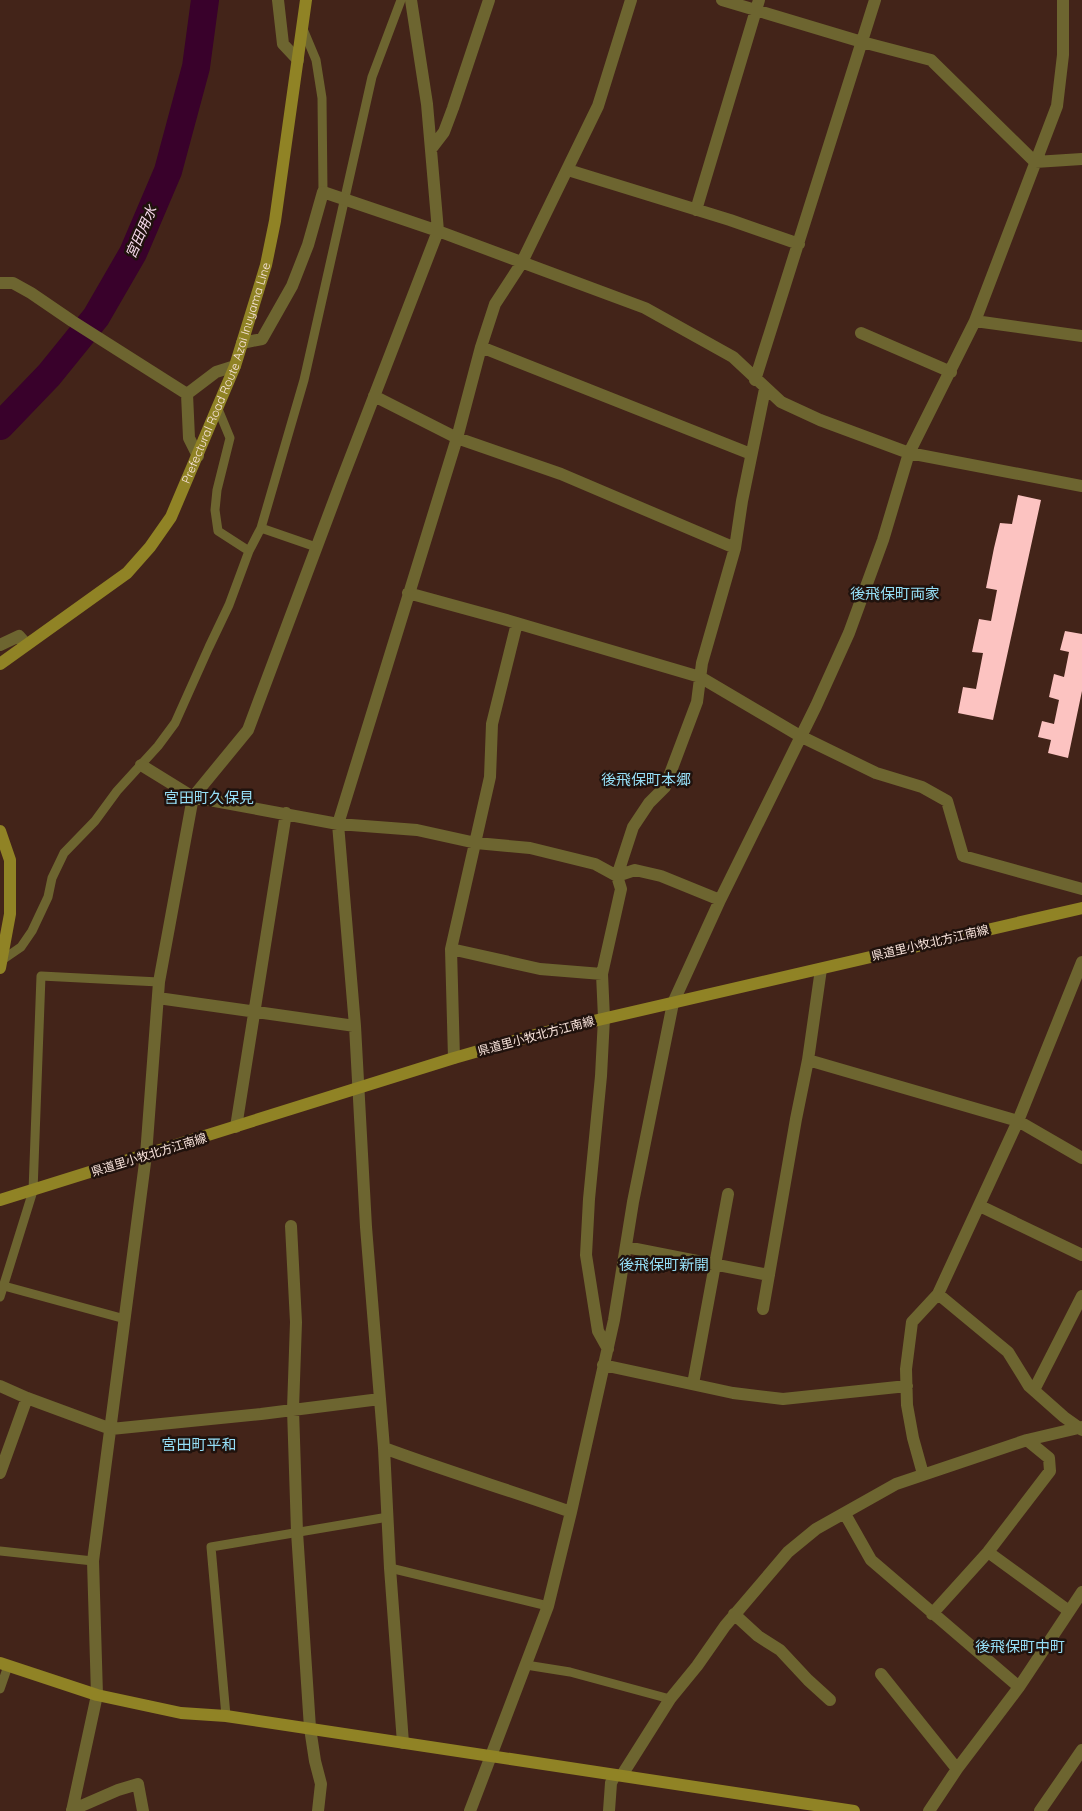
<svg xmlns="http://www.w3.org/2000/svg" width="1082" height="1811" viewBox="0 0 1082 1811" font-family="Quicksand,'Noto Sans JP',sans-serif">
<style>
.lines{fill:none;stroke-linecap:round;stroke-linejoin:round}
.river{stroke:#39012b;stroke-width:28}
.building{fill:#fcc3c1}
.lane{stroke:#6d6530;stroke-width:9}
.street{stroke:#6d6530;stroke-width:12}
.secondary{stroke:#908325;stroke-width:12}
.labels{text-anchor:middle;stroke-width:5;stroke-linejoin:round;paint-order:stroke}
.street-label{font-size:12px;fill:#f9e4dc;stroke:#20120d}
.water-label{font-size:14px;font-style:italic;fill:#f6d9eb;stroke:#20120d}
.quarter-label{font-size:15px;fill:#95def6;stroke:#20120d}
</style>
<rect width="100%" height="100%" fill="#432419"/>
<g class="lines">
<path class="river" d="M 0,426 L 49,375 L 96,317 L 133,253 L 168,171 L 196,67 L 205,0"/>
</g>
<path class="building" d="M 1018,495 L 1041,500 L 993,720 L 958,713 L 963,687 L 976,689 L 983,653 L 972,652 L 979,619 L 991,621 L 997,590 L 986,588 L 994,548 L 1000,523 L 1012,524 Z
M 1065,631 L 1082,634 L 1082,691 L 1068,758 L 1048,753 L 1051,740 L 1038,737 L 1042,721 L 1054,724 L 1059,700 L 1049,697 L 1054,674 L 1064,677 L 1069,652 L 1060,650 Z"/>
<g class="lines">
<path class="lane" d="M 303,29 L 316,60 L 322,98 L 323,192
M 218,409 L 230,438 L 217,490 L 215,510 L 218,531 L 249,551
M 261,528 L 316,547
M 2,960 L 21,947 L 32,931 L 48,897 L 52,878 L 64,853 L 95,821 L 117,791 L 158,746 L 175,723 L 209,647 L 229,605 L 249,551 L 261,528 L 304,380 L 372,77 L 401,0
M 4,1286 L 125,1319
M 0,1297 L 33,1191 L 41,976 L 159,982
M 0,1551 L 93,1561
M 390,1568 L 548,1606
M 526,1665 L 570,1672 L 670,1699
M 0,1689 L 8,1666
M 226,1716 L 211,1547 L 388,1517"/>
<path class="street" d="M 278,0 L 283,44 L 298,60
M 722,0 L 862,42 L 931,60 L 1035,162 L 1082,159
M 431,149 L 444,132 L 453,108 L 489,0
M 568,170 L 730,220 L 799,244
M 696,210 L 759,0
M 0,283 L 13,283 L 31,293 L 72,321 L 187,394
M 975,321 L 1082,336
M 861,333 L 951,372
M 242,343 L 262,339 L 292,286 L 308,245 L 323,192 L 438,231 L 645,308 L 733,357 L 781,402 L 820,420 L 909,453 L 1082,486
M 481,347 L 751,454
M 755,380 L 875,0
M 187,394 L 189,438 L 198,456
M 187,394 L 216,372 L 235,366
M 374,396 L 457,438 L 561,474 L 735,548
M 408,593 L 503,619 L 700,677 L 800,736 L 876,773 L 922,787 L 947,801 L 963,856 L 1082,889
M 517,623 L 492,724 L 490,777 L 451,949 L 540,969 L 602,974
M 0,645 L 19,636 L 26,644
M 141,765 L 193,797 L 338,824 L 417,830 L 476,843 L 530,848 L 595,864 L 617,876 L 635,870 L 661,876 L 720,900
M 451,949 L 454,1058
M 158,998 L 355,1026
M 808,1060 L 1018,1121 L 1082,1158
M 236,1127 L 286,813
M 980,1206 L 1082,1255
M 291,1226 L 296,1322 L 293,1409 L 297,1532 L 310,1728 L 315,1761 L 321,1784 L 318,1811
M 626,1247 L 769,1275
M 938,1294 L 1008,1352 L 1029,1386 L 1064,1417 L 1082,1430
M 763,1309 L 796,1119 L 808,1060 L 821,969
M 608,1349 L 598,1331 L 586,1255 L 589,1199 L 601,1076 L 604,1018 L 602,974 L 621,889 L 617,876 L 633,827 L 649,803 L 665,787 L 697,702 L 702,663 L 735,548 L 742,501 L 765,389
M 603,1365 L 733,1393 L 783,1399 L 907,1386
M 693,1384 L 728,1194
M 0,1386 L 27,1398 L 111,1429 L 261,1414 L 380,1399
M 1034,1390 L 1082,1296
M 384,1448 C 446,1471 509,1490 571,1512
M 0,1473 L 27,1398
M 923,1474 L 913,1438 L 907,1405 L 906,1369 L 912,1322 L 938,1294 L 1018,1121 L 1082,962
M 845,1514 L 871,1560 L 1019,1687
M 988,1552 L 1069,1611
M 734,1614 L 758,1636 L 780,1650 L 808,1680 L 830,1700
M 932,1614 L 988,1552 L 1050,1471 L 1049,1458 L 1027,1440
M 881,1674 L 957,1769
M 403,1743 L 390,1568 L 384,1448 L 366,1227 L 355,1026 L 338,824 L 457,438 L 481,347 L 495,304 L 521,264 L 598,106 L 631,0
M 622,1775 L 670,1699 L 697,1666 L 725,1626 L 788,1552 L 816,1529 L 896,1484 L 1027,1440 L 1082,1427
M 72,1810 L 118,1790 L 138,1784 L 143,1811
M 72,1811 L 97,1695 L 93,1561 L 146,1155 L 159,982 L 193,797 L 248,730 L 341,482 L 438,231 L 427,104 L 411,0
M 470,1811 L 548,1606 L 571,1512 L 614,1320 L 633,1202 L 673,1003 L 720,900 L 816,706 L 849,633 L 883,540 L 909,453 L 975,321 L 1057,106 L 1063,55 L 1063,0
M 609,1811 L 611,1783 L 615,1775
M 929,1811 L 957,1769 L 1019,1687 L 1082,1592
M 1040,1811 L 1082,1750"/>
<g class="secondary">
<path id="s1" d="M 0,664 L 127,573 L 150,547 L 171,517 L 235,366 L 266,265 L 275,221 L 306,0"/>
<path d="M 0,831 L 10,860 L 10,914 L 0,968"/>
<path d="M 0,1200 L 454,1058 L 542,1033 L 1082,908"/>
<path d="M 0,1663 L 97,1695 L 181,1713 L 226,1716 L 854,1811"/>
</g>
</g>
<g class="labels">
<g class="street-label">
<text dy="4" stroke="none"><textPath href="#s1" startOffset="382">Prefectural Road Route Azai Inuyama Line</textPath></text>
<text transform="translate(930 943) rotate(-13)" y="4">県道里小牧北方江南線</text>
<text transform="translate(536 1036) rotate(-15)" y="4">県道里小牧北方江南線</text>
<text transform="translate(149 1155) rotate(-17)" y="4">県道里小牧北方江南線</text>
</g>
<g class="water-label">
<text transform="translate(141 232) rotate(-66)" y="5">宮田用水</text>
</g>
<g class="quarter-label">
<text x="895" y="599">後飛保町両家</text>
<text x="646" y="785">後飛保町本郷</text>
<text x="209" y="803">宮田町久保見</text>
<text x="664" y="1270">後飛保町新開</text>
<text x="199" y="1450">宮田町平和</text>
<text x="1020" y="1652">後飛保町中町</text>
</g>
</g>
</svg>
